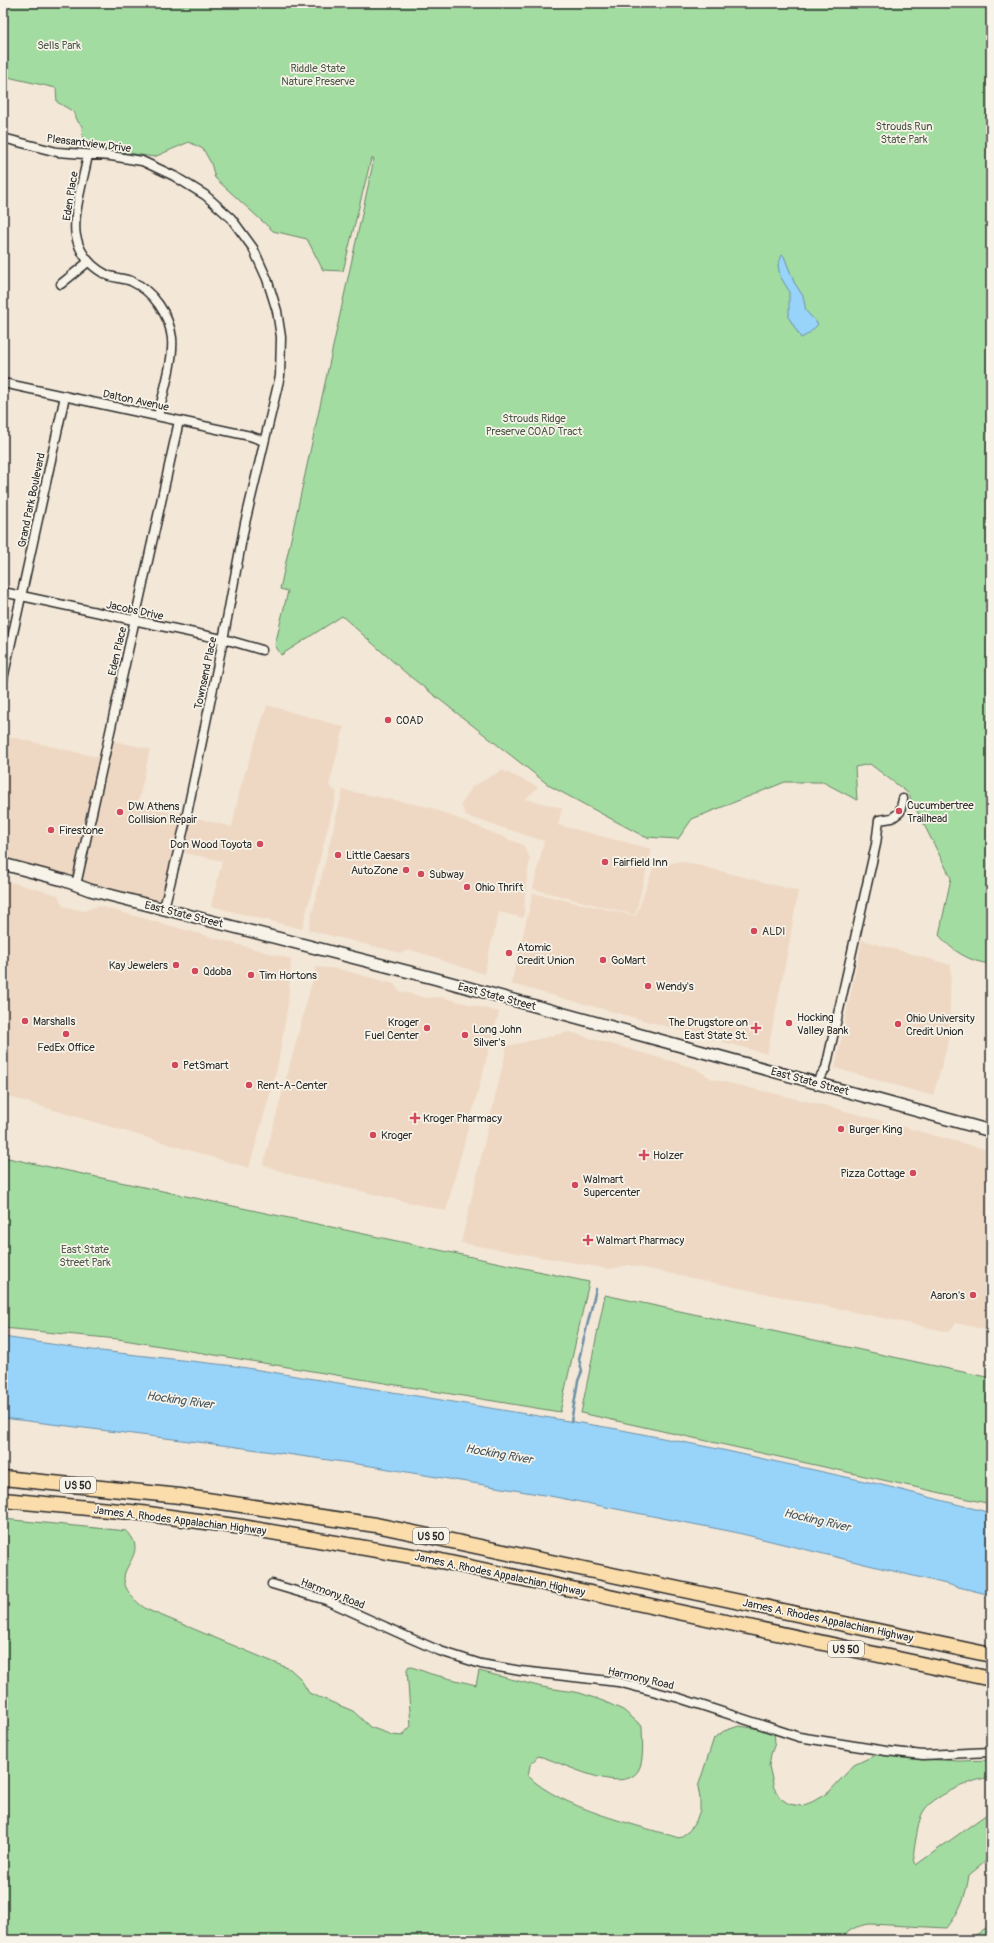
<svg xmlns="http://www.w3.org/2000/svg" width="994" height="1943" viewBox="0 0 994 1943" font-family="Pangolin,sans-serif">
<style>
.built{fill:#eed8c3}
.green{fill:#a3dca1;stroke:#678466}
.water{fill:#98d3f9;stroke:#6c90a7}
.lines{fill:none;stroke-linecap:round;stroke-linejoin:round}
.stream{stroke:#6c90a7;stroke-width:2.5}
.street-casing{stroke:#2b2b2b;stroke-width:11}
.secondary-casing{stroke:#2b2b2b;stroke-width:14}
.highway-casing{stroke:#2b2b2b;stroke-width:17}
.street{stroke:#f7f3e8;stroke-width:8}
.secondary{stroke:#f7f3e8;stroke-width:11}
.highway{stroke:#fbddab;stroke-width:14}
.poi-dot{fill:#d1495b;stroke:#f7f3e8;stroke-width:1.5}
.labels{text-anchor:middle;stroke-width:3.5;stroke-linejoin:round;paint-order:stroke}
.shield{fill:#f7f3e8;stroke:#686764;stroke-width:1}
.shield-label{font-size:10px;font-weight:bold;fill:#2b2b2b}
.park-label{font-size:11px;fill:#495748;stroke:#f7f3e8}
.street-label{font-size:11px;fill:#2b2b2b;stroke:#f7f3e8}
.poi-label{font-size:11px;fill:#2b2b2b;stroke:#f7f3e8;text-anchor:start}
.water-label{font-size:12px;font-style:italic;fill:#46555e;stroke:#f7f3e8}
</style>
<rect width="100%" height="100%" fill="#f3e7d7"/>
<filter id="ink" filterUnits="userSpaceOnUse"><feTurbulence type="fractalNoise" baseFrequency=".025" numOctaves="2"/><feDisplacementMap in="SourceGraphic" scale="8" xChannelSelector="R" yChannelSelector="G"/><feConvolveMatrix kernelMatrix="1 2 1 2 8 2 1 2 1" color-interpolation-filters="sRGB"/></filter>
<g filter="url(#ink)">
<path class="built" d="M 267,705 L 344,727 L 329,786 L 337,792 L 302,929 L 211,906 L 222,861 L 185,853 L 189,816 L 232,827 L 240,789 Z
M 3,735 L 105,759 L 109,740 L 150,749 L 138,804 L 186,816 L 164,908 L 3,864 Z
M 502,770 L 538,787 L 525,799 L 562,808 L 558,825 L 652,849 L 635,915 L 533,889 L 544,841 L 466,816 L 461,805 L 472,787 Z
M 343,790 L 429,807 L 523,845 L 530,858 L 525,892 L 524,918 L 499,912 L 484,974 L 443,961 L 438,958 L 410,950 L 401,953 L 308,930 Z
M 681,861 L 798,891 L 789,945 L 767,1054 L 511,984 L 533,893 L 636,916 L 653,868 Z
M 3,880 L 58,895 L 63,906 L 83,911 L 99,906 L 291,959 L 288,1005 L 277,1069 L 249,1168 L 3,1095 Z
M 862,940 L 951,965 L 949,1040 L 933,1096 L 835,1068 Z
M 316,967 L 339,969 L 394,984 L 399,991 L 426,998 L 441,997 L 499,1012 L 446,1211 L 295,1176 L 263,1165 Z
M 569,1032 L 695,1068 L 712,1079 L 831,1107 L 991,1151 L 991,1331 L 956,1323 L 949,1332 L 629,1265 L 609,1269 L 461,1243 L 507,1046 Z"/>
<path class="green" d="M 3,3 L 991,3 L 991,964 C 970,962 952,951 939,935 L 951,878 L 908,793 L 870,764 L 855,767 L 857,800 L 823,782 L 785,782 L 692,819 L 678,839 L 645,837 L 550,786 L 407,674 L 342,616 L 281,655 L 275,645 L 288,591 L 280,589 L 374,159 L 371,159 L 343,271 L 323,270 L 307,239 L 273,231 L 215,178 L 211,163 L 203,149 L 189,142 L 154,157 L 83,146 L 82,126 L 78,122 L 74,112 L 57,102 L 56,88 L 3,76 Z
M 3,1157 L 589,1282 L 560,1412 L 118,1339 L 3,1328 Z
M 605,1295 L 991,1378 L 991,1504 L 581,1413 Z
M 3,1519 L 127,1531 C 141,1547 134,1554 126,1570 C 118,1586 136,1603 148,1610 L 290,1669 L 300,1678 L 309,1693 L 353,1711 L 370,1727 L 392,1735 L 402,1736 L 411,1726 L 407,1669 L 409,1666 L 431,1674 L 476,1685 L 479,1671 L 542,1687 L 580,1693 L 603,1701 L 623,1710 L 642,1726 C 642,1738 645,1760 638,1771 C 621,1796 561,1761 538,1756 L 530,1765 L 528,1776 C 562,1809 634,1824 679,1838 L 689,1831 L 696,1821 L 700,1810 L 700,1798 L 698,1787 L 714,1738 L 724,1731 L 739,1726 L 774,1731 L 775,1743 L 771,1754 L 769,1766 L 774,1788 L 780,1798 L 789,1804 L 801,1806 L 812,1802 L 829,1792 L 854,1765 L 875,1755 L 898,1755 L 922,1759 L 959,1761 L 991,1760 L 991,1777 C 974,1779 935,1795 925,1809 C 919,1817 918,1829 916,1838 C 914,1849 912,1856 916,1865 L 991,1811 L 991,1857 L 969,1875 C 966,1896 960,1911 947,1928 L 870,1924 C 856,1926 849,1929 841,1940 L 3,1940 Z
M 991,1927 L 991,1940 L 966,1940 L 988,1928 Z"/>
<path class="water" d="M 782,255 L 784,256 L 794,282 L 803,296 L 806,311 L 818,324 C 813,330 808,335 801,338 L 789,318 L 789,291 L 780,276 L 778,265 Z
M 3,1337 L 92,1350 L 235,1366 L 617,1429 L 718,1449 L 878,1484 L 991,1513 L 991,1595 L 734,1532 L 550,1496 L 371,1466 L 230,1446 L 3,1418 Z"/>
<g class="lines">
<path class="stream" d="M 571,1422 L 578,1381 L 582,1371 L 579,1359 L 596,1289"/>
<g class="street-casing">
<path id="street" d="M 3,138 L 57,152 L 111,156 L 142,161 L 174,176 L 205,195 L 231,218 L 253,248 L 267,279 L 277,311 L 281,337 L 280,376 L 245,523 L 223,640 L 184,828 L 164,908
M 88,155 C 84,177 72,216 76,236 C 80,254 91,267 107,275 C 114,278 123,278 131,281 C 153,291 169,314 172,338 C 174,360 163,394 158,416
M 61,284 L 88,262
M 3,383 L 250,436 L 264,441
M 3,592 L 231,641 L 262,650
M 3,679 L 65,396
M 76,885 L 179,421
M 816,1083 L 826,1068 L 876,844 L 879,820 L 892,818 L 900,812 L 903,799
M 272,1584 L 326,1600 L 410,1638 L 440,1651 L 481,1664 L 521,1671 L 618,1682 L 679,1698 L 799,1737 L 886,1751 L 923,1755 L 991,1752"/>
</g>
<g class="secondary-casing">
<path id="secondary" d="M 3,864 L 63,880 L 90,890 L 433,978 L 991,1131"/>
</g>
<g class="highway-casing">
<path id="highway" d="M 3,1478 L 180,1496 L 376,1525 L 991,1655
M 3,1500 L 141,1513 L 242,1527 L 441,1561 L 991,1679"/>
</g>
<use href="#street" class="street"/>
<use href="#secondary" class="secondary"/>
<use href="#highway" class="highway"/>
</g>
</g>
<g class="poi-dot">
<circle cx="388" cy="720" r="4"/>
<circle cx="899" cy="811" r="4"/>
<circle cx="120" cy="812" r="4"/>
<circle cx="51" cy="830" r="4"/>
<circle cx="260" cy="844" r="4"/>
<circle cx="338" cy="855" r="4"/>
<circle cx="605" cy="862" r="4"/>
<circle cx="406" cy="870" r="4"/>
<circle cx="421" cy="874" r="4"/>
<circle cx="467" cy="887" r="4"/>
<circle cx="754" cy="931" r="4"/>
<circle cx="509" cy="953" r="4"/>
<circle cx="603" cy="960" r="4"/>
<circle cx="176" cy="965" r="4"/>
<circle cx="195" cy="971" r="4"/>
<circle cx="251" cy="975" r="4"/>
<circle cx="648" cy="986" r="4"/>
<circle cx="25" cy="1021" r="4"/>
<circle cx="789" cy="1023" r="4"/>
<circle cx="898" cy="1024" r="4"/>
<circle cx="427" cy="1028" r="4"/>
<path d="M754 1022h4v4h4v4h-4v4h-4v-4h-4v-4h4z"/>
<circle cx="66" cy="1034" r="4"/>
<circle cx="465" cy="1035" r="4"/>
<circle cx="175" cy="1065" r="4"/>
<circle cx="249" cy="1085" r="4"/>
<path d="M413 1112h4v4h4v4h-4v4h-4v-4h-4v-4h4z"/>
<circle cx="841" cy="1129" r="4"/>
<circle cx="373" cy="1135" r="4"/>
<path d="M642 1149h4v4h4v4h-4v4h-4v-4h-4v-4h4z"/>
<circle cx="913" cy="1173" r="4"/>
<circle cx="575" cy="1185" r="4"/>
<path d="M586 1234h4v4h4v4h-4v4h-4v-4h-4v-4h4z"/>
<circle cx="973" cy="1295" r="4"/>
</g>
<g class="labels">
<g class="shield">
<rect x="60" y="1477" width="36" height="16" rx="3"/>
<rect x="413" y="1528" width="36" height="16" rx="3"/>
<rect x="828" y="1641" width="36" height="16" rx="3"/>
</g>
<g class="shield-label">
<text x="78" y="1489">US 50</text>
<text x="431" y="1540">US 50</text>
<text x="846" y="1653">US 50</text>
</g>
<g class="park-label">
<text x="59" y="49">Sells Park</text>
<text x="318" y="72">Riddle State<tspan x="318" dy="13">Nature Preserve</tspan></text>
<text x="904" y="130">Strouds Run<tspan x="904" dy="13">State Park</tspan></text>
<text x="534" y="422">Strouds Ridge<tspan x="534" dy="13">Preserve COAD Tract</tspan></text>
<text x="85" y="1253">East State<tspan x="85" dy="13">Street Park</tspan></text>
</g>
<g class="street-label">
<text transform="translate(89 143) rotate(7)" y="4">Pleasantview Drive</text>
<text transform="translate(70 196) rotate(-81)" y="4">Eden Place</text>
<text transform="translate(136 400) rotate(12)" y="4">Dalton Avenue</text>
<text transform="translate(31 500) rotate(-78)" y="4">Grand Park Boulevard</text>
<text transform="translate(135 610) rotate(12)" y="4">Jacobs Drive</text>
<text transform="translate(117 651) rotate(-77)" y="4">Eden Place</text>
<text transform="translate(205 673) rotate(-78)" y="4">Townsend Place</text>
<text transform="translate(184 914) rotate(14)" y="4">East State Street</text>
<text transform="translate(497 996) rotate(15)" y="4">East State Street</text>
<text transform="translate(810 1081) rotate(15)" y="4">East State Street</text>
<text transform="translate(180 1520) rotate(7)" y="4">James A. Rhodes Appalachian Highway</text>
<text transform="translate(500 1574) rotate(12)" y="4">James A. Rhodes Appalachian Highway</text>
<text transform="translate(333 1593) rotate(21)" y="4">Harmony Road</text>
<text transform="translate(828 1620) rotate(12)" y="4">James A. Rhodes Appalachian Highway</text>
<text transform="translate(641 1678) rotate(13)" y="4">Harmony Road</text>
</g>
<g class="poi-label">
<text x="396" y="724">COAD</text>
<text x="907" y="809">Cucumbertree<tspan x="907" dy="13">Trailhead</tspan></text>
<text x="128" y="810">DW Athens<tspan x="128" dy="13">Collision Repair</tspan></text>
<text x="59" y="834">Firestone</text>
<text x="252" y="848" text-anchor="end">Don Wood Toyota</text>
<text x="346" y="859">Little Caesars</text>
<text x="613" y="866">Fairfield Inn</text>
<text x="398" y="874" text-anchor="end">AutoZone</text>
<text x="429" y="878">Subway</text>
<text x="475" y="891">Ohio Thrift</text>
<text x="762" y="935">ALDI</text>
<text x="517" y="951">Atomic<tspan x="517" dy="13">Credit Union</tspan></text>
<text x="611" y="964">GoMart</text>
<text x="168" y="969" text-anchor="end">Kay Jewelers</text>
<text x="203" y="975">Qdoba</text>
<text x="259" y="979">Tim Hortons</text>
<text x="656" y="990">Wendy's</text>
<text x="797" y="1021">Hocking<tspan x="797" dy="13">Valley Bank</tspan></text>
<text x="906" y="1022">Ohio University<tspan x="906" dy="13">Credit Union</tspan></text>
<text x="33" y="1025">Marshalls</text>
<text x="419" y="1026" text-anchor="end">Kroger<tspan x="419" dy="13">Fuel Center</tspan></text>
<text x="748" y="1026" text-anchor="end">The Drugstore on<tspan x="748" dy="13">East State St.</tspan></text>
<text x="473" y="1033">Long John<tspan x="473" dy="13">Silver's</tspan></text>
<text x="66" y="1051" text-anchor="middle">FedEx Office</text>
<text x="183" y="1069">PetSmart</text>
<text x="257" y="1089">Rent-A-Center</text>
<text x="423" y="1122">Kroger Pharmacy</text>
<text x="849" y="1133">Burger King</text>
<text x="381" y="1139">Kroger</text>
<text x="653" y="1159">Holzer</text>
<text x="905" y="1177" text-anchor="end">Pizza Cottage</text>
<text x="583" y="1183">Walmart<tspan x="583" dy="13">Supercenter</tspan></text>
<text x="596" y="1244">Walmart Pharmacy</text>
<text x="965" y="1299" text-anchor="end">Aaron's</text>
</g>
<g class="water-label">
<text transform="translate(180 1400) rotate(8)" y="4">Hocking River</text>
<text transform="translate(499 1454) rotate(10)" y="4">Hocking River</text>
<text transform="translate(817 1520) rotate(13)" y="4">Hocking River</text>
</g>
</g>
<rect width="994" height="1943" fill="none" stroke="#f7f3e8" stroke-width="16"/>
<rect x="8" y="8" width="978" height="1927" fill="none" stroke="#2b2b2b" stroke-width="1.5" filter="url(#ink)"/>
</svg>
